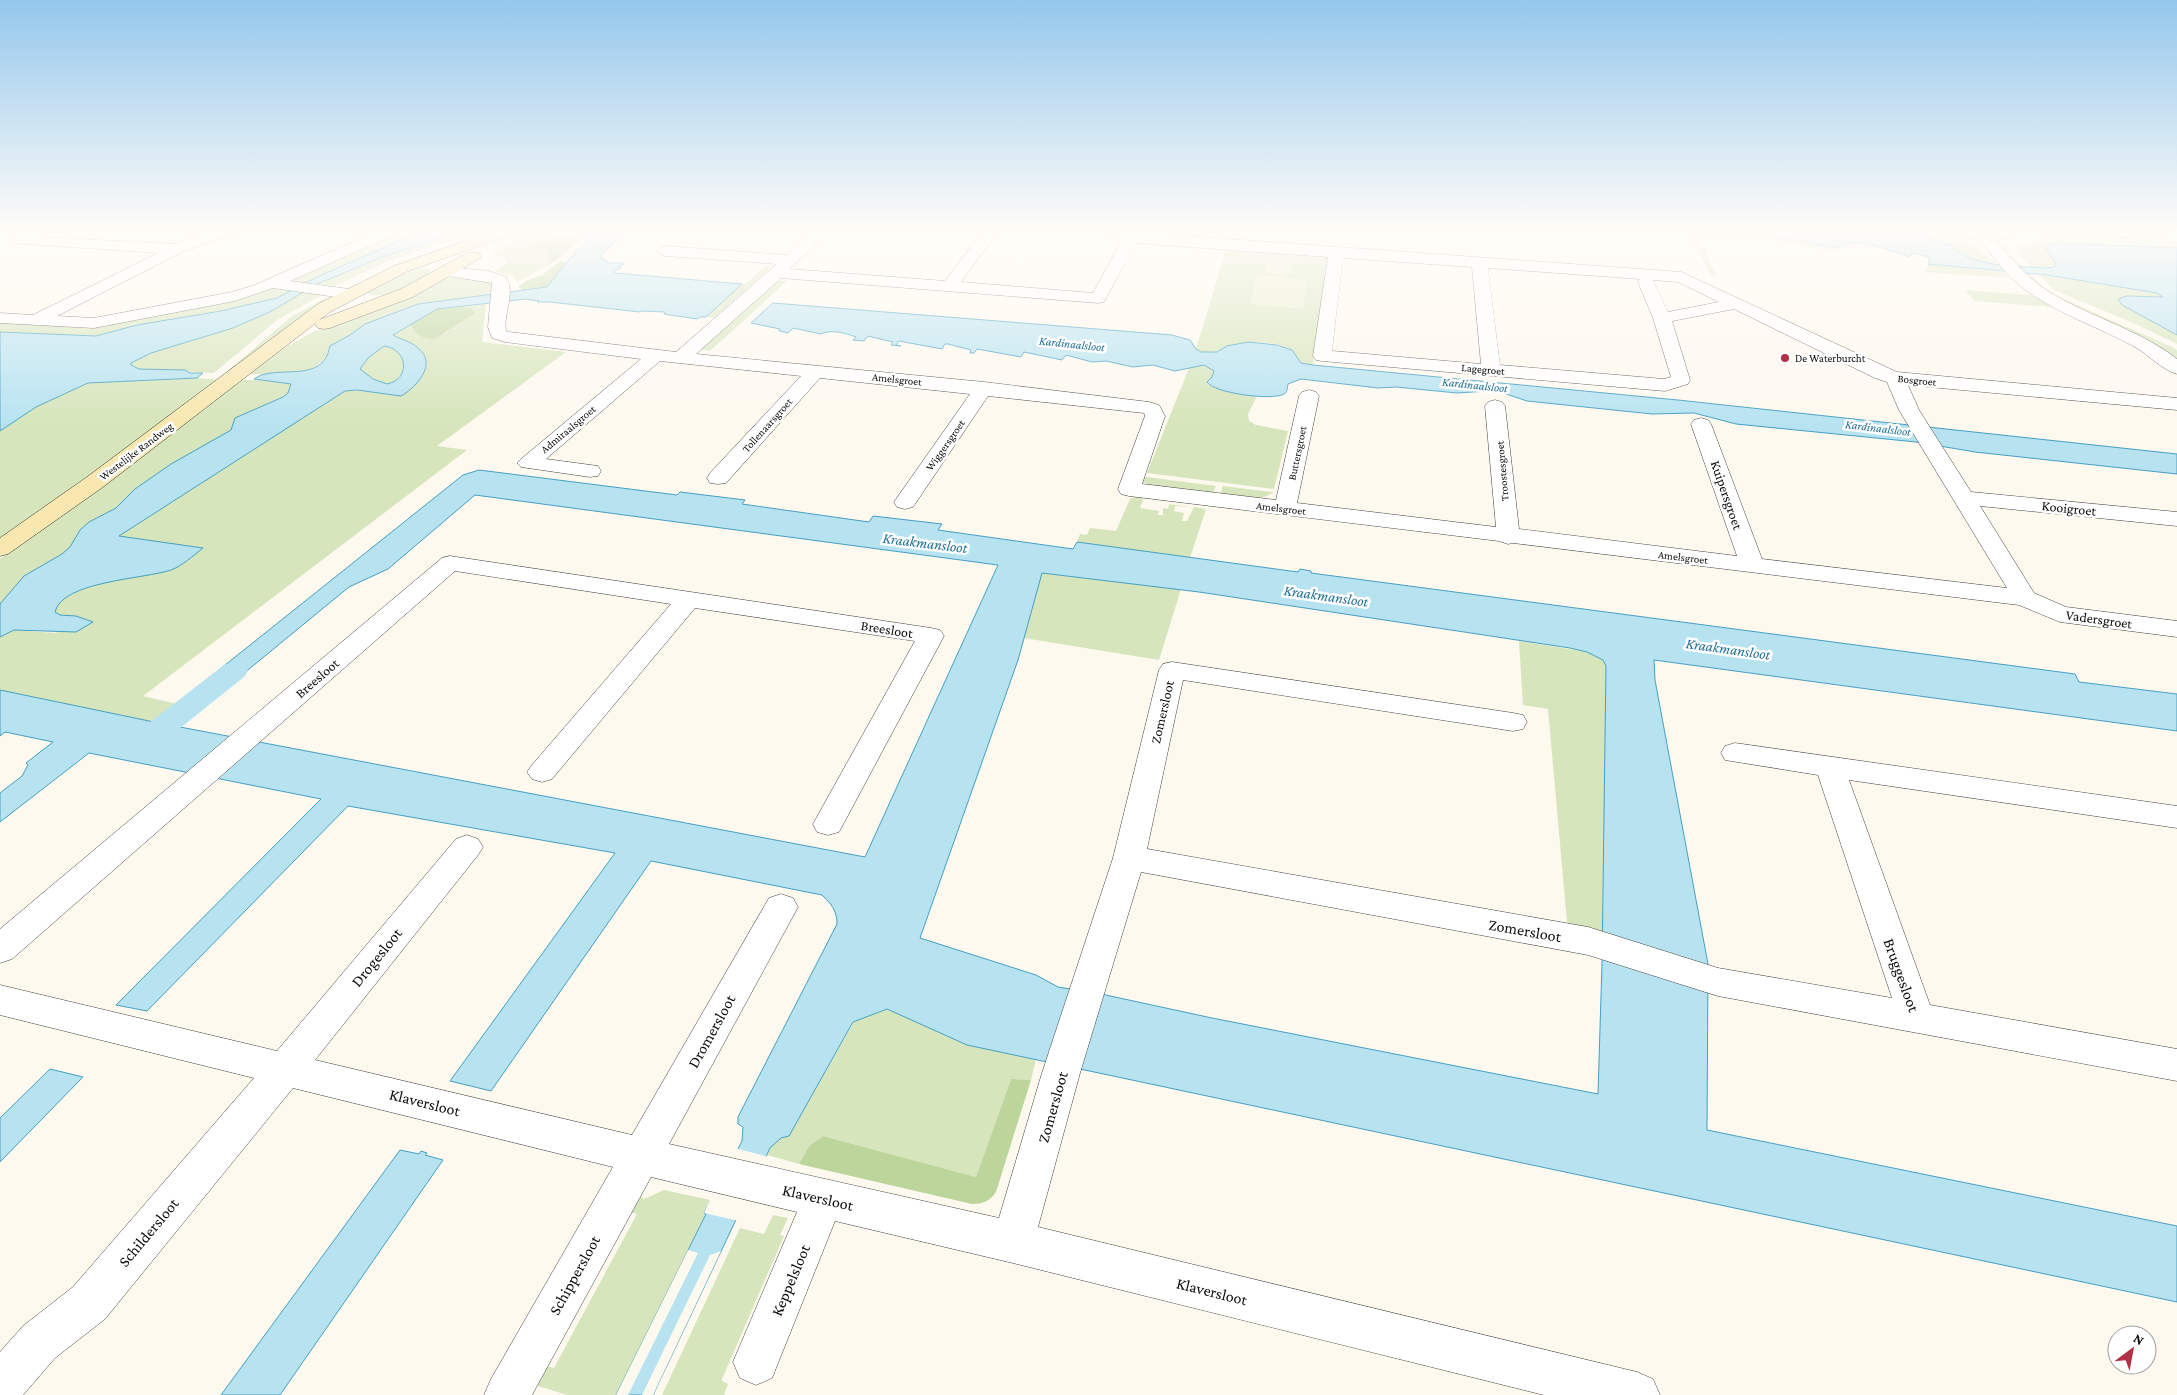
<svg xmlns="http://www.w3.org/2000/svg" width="2177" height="1395" viewBox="0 0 2177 1395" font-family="'Crimson Pro',serif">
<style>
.green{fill:#d6e5bb}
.forest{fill:#bcd59b}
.pitch{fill:#e6edcc}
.water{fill:#b7e3f1;stroke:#449fc2;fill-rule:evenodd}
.pier{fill:#fef9ef}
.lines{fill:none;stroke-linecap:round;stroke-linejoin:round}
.canal{fill:#b7e3f1;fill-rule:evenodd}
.street-casing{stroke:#404040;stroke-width:1}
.secondary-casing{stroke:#2f2f2f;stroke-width:1}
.street{fill:#fff;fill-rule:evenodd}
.secondary{fill:#f8e7af;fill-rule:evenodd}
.poi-dot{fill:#b23046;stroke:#fff;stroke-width:2}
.labels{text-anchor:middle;stroke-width:5;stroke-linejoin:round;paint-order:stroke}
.far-poi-label{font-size:11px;fill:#0d0d0d;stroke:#fff;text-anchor:start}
.far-street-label{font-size:11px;fill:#0d0d0d;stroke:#fff}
.far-water-label{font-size:12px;font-style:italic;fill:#207095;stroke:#fff}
.street-label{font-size:14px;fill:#0d0d0d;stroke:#fff}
.water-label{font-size:15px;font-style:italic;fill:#207095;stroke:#fff}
.near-street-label{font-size:16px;fill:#0d0d0d;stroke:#fff}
</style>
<rect width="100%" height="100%" fill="#fef9ef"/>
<path class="green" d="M 399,230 L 424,230 L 306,283 L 292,281 Z
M 455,230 L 477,230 L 446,244 L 442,243 L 391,260 L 335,286 L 317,284 L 382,257 L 433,241 Z
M 533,230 L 543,230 L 542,234 L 554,236 L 532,244 L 535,248 L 546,252 L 552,259 L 545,266 L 556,261 L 517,282 L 513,276 L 495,271 L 507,262 L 502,257 L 491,254 Z
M 1689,230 L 1764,235 L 1838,248 L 1841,252 L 1756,237 L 1698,234 L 1697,236 L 1717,276 L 1710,275 Z
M 1873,230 C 1915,230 1967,229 1996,264 L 1967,258 L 1955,250 L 1955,247 L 1930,239 L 1923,234 Z
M 2045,236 L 2177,241 L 2177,248 L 2051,243 L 2048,252 L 2056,264 L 2055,267 L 2031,267 L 2021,256 L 2017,245 L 2033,242 Z
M 2003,243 L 2007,243 L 2012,256 L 2046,291 L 2172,347 L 2177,350 L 2177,359 L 2162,348 L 2044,291 C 2027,277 2013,262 2003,243 Z
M 1227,246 L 1327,256 L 1313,365 L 1301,363 C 1298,359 1295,353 1292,350 C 1278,340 1245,341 1229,346 C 1216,350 1211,358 1196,349 Z
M 1928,264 L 2003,272 L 2010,278 L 1925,272 Z
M 766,265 L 773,266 L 714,318 L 706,317 L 741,284 L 740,284 L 746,284 Z
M 421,269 L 429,269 L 432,273 C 417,281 385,303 368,293 L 369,290 L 401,275 Z
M 2038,274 L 2160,294 L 2163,297 L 2127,296 L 2122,305 L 2177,335 L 2177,344 L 2129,321 L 2054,290 Z
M 462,276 L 494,283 L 494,291 L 488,292 L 488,295 L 422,303 L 411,306 L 365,324 L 350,335 L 330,346 C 323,379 276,375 250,374 L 286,347 L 313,332 L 443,279 Z
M 774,280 L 787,281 L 710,351 L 699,349 Z
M 273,288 L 294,290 L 273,299 L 195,316 L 137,325 L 96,336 L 0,332 L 0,322 L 74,327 Z
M 1964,290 L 2031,295 L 2053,307 L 1975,301 Z
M 307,291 L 322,293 L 322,295 L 277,320 L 214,373 L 139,369 L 131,365 L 131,363 C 163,344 200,341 234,327 C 260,317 282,303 307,291 Z
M 326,298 L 330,297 L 330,299 L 231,373 L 225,373 L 292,316 Z
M 486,304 L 482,342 L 566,352 L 437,446 L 467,450 L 143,696 L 177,704 L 154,722 L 0,690 L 0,637 L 14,630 L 56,633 L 76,616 L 60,615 L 54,612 C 63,582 144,578 171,570 C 182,566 193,555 202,548 L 118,537 L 345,391 L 410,390 C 420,381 435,362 421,350 C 413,343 401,341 393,335 L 410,325 L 414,331 L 444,334 L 462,321 L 471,316 L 471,309 L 462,307 Z
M 384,346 C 408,349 410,378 387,384 L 373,379 L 360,369 L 368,358 Z
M 1197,365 L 1209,367 L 1214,371 L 1212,377 L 1207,381 L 1208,385 L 1234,393 L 1257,396 L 1248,414 L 1249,421 L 1256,425 L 1288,431 L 1274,489 L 1147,473 L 1189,368 Z
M 197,378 L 221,380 L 0,539 L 0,431 L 36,407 L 88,383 Z
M 241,380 L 266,380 L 291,384 L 288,393 L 283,397 L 235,418 L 231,430 L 171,464 L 135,489 L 116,508 L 89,522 L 80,530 L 70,547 L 62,554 L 24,576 L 0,604 L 0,559 Z
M 1139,476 L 1216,486 L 1213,493 L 1150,485 L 1141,481 Z
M 1223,486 L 1273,492 C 1260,504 1236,496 1220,494 Z
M 1140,495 L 1143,500 L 1140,508 L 1159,511 L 1158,515 L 1163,515 L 1163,508 L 1168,509 L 1169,504 L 1190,507 L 1175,506 L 1174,511 L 1184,513 L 1182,521 L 1187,521 L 1194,507 L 1206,509 L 1190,558 L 1077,542 L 1080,534 L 1087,535 L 1090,528 L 1116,531 L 1130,499 Z
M 1041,573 L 1181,589 L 1159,660 L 1024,638 Z
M 1519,641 L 1587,652 L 1604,660 L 1606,666 L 1602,933 L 1567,922 L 1548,709 L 1523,705 Z
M 887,1009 L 967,1045 L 1036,1059 L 1031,1080 L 1011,1079 L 976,1177 L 823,1136 L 809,1146 L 799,1164 L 767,1155 C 771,1145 779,1138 789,1136 L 854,1022 Z
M 664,1190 L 710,1200 L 704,1212 L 706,1213 L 616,1395 L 567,1395 L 529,1383 L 543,1365 L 554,1368 L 637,1214 L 626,1211 L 636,1192 L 644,1199 Z
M 773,1215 L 788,1218 L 780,1235 L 784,1236 L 722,1379 L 722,1381 L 728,1384 L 724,1395 L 662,1395 L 740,1228 L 764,1234 Z"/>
<path class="forest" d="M 554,236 L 585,236 L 557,260 L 545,266 L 552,259 L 546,252 L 535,249 L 532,244 Z
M 561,261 L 567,263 L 547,287 L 524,291 L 518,287 L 526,281 L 542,275 Z
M 462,307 L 471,308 L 475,313 L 435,339 C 423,340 416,334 410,325 L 437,309 Z
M 1011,1079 L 1031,1080 L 996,1192 C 990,1201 983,1204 972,1204 L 799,1164 L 809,1146 L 823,1136 L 976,1177 Z"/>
<path class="pitch" d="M 1267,263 L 1292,265 L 1290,275 L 1266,273 Z
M 1257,275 L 1307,279 L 1303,309 L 1250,304 Z"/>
<path class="water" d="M 424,230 L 455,230 L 433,241 L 382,257 L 317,284 L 270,312 L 233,328 L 151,353 L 131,363 L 131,365 L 139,369 L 185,370 L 190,373 L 203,373 L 197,378 L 88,383 L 36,407 L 0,431 L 0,332 L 96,336 L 137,325 L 221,311 L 277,298 L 317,277 Z
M 543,230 L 628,230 L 601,255 L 602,258 L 609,263 L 623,263 L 624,264 L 619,266 L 621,268 L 613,271 L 615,273 L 742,284 L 706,317 L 700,317 L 697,319 L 664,314 L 665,312 L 643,311 L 640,312 L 550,302 L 537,302 L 539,301 L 526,299 L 437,309 L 393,335 C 401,340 411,341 418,348 C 438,363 417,387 401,396 L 357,390 L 345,391 L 119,536 L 203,548 C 194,555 182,566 171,570 C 145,579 62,581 55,612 L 60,615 L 76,616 L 93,622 L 76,632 L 14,630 L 0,637 L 0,604 L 24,576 L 62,554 L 70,547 L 80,530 L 89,522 L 116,508 L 135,489 L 171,464 L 231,430 L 235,418 L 283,397 L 288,393 L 291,384 L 254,379 C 275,363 323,386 330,346 L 350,335 L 365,324 L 418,304 L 547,287 L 571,257 L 591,237 L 588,236 L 560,237 L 540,233 ZM 384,346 C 408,349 411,379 387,384 L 373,379 L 360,369 L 368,358 Z
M 1705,230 L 1897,231 L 1923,234 L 1930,239 L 1955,247 L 1955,250 C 1982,268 2017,266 2048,268 L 2055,267 L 2056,264 L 2046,248 L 2051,243 L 2177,248 L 2177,335 L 2122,305 L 2118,299 L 2127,296 L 2163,297 L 2157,293 L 2047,275 L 1928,264 L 1930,257 L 1912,253 L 1910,257 C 1893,252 1854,235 1838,248 L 1764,235 Z
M 773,303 L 1172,335 L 1190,340 L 1196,349 L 1201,352 L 1217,352 L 1227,346 L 1248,342 L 1277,345 L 1292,350 L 1301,363 L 1313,365 L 1678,400 L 2177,454 L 2177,474 L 1975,452 L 1916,442 L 1736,424 L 1694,413 L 1652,414 L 1527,401 L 1500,392 L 1488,391 L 1457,393 L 1396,387 L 1378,388 L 1301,379 L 1288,384 C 1287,387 1288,392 1284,394 C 1273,401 1213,393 1207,382 L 1212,377 L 1214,371 L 1204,365 L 1175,371 L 1153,365 L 1133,367 L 1106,361 L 1092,362 L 1066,355 L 1062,360 L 1024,352 L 1021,357 L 977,349 L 974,353 L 970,353 L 971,350 L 948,344 L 945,344 L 942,349 L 899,341 L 896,345 L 901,346 L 891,345 L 893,342 L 868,336 L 864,341 L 853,340 L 856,337 C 845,333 831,329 821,334 L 793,328 L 788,333 L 779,331 L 780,329 L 751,323 Z
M 479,470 L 677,495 L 680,492 L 745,500 L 742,504 L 869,522 L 873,516 L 942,524 L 938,530 L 1073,549 L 1077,542 L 1298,572 L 1300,569 L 1311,571 L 1311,573 L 2075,674 L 2079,682 L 2177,694 L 2177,731 L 1654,660 L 1655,680 L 1708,964 L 1707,1130 L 2177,1226 L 2177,1302 L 967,1045 L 887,1009 L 853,1022 L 789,1136 L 781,1138 L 770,1148 L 653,1395 L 616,1395 L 706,1214 L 704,1213 L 742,1141 L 743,1127 L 738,1124 L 738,1117 L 837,924 C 837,910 831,904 822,895 L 651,861 L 491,1091 L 450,1081 L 615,853 L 348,806 L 147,1011 L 116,1005 L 321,799 L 89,753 L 0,822 L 0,793 L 22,776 L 28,765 L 26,763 L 53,742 L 5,732 L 0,736 L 0,690 L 154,722 L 177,704 L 202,708 L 180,727 L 865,857 L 998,565 L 475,495 L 388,569 L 349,587 L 215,697 L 190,693 L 463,475 ZM 1042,573 L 1199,592 L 1570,648 L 1587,652 L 1603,660 L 1606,666 L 1602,964 L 1598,1094 L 1212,1018 L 1101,994 L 1058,987 L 1036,975 L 920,938 L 1018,660 Z
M 50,1069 L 83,1077 L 0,1162 L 0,1118 Z
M 400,1150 L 419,1154 L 421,1151 L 427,1153 L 425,1155 L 443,1160 L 280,1395 L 221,1395 Z"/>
<path class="pier" d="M 735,1148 L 769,1157 L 739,1221 L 704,1213 L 710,1200 L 708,1199 Z
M 688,1250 L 698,1253 L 628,1395 L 616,1395 Z
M 721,1251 L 653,1395 L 642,1395 L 710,1255 Z"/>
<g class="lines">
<path class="canal" d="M 234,662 L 244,665 L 248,671 L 244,677 L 169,737 L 159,740 L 149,737 L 144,730 L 149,723 L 224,665 Z"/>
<g class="street-casing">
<path id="street" d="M 28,230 L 48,230 L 39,237 L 176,244 L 216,230 L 238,230 L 236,233 L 182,252 L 57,316 L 94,318 L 232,292 L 252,286 L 380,230 L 400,230 L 398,233 L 290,281 L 356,290 L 358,294 L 356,298 L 350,299 L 273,288 L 235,301 L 94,328 L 0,323 L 0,313 L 33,315 L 158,253 L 14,243 L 11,240 L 14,237 Z
M 814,230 L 830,230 L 790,269 L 945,281 L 984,230 L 999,230 L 961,282 L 1093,293 L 1122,240 L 1107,233 L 1105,230 L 1681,272 L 1897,372 L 2177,398 L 2177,410 L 1908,385 L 1919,410 L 1971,492 L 2177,512 L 2177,526 L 1980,506 L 2034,593 L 2066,607 L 2177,621 L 2177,637 L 2060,622 L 2019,605 L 1513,543 L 1508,544 L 1499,541 L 1129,496 L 1121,494 L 1118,489 L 1145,416 L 1144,413 L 988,396 L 913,507 L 905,509 L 897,507 L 894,502 L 970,394 L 820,378 L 726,483 L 718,484 L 710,483 L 707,478 L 710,473 L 801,376 L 660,361 L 546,459 L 598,466 L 601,471 L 598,476 L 590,477 L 521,467 L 517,463 L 521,459 L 641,359 L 505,342 L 492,338 L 488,327 L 492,283 L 441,275 L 439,272 L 441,269 L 447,267 L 489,271 L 506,277 C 516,292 503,314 506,331 L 509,332 L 676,352 L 777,264 L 665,256 L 660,254 L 657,251 L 660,248 L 665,246 L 787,255 ZM 1136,243 L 1328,257 L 1313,356 L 1316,360 L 1322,361 L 1665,391 L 1688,384 L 1690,380 L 1672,321 L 1734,309 L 1875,378 L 1887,382 L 1899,410 L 2007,588 L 1762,559 L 1711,424 L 1708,420 L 1701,418 L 1694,420 L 1691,424 L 1737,556 L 1519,529 L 1505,406 L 1502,402 L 1495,400 L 1488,402 L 1485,406 L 1496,527 L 1297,503 L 1319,396 L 1316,392 L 1309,390 L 1302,392 L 1299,396 L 1276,500 L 1142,484 L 1165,416 L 1159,405 L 1149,402 L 984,382 L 696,354 L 781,278 L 1098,303 L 1104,302 L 1106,298 ZM 1343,258 L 1472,267 L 1481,364 L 1332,351 ZM 1488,268 L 1640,279 L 1638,282 L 1653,318 L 1671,377 L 1664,379 L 1500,365 ZM 1653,280 L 1678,282 L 1719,302 L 1668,312 Z
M 1983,230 L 1988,232 C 2005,251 2021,272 2042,287 C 2084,316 2136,327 2177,359 L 2177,374 C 2162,370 2149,355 2135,347 C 2101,328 2063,316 2030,293 C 2009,279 1994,258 1978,238 L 1975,235 L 1978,232 Z
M 450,556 L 931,628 L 940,630 L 944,636 L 839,832 L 828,835 L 817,832 L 813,824 L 915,641 L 695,608 L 552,779 L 542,782 L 532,779 L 527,772 L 532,765 L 671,604 L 455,571 L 12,959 L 0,963 L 0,929 L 442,558 Z
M 1172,662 L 1513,713 L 1523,715 L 1527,722 L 1523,729 L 1513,731 L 1183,680 L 1147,849 L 1588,927 L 1718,968 L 1892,998 L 1818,775 L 1725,760 L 1721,753 L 1725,746 L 1735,743 L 2177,806 L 2177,828 L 1849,780 L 1930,1005 L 2177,1049 L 2177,1081 L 1718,996 L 1588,955 L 1141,872 L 1080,1073 L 1038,1227 L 1637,1372 L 1653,1379 L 1660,1395 L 1544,1395 L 1013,1263 L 835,1221 L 772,1378 L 756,1385 L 740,1378 L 733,1362 L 797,1212 L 651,1177 L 532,1395 L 484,1395 L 491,1379 L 613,1167 L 293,1088 L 105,1319 L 55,1358 L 23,1395 L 0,1395 L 0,1352 L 23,1326 L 73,1287 L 254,1078 L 0,1015 L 0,985 L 277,1051 L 456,839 L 467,835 L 478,839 L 483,847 L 478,855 L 315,1060 L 632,1135 L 769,898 L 781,894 L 793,898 L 798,907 L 669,1144 L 999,1218 L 1042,1073 L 1113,858 L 1159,670 L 1163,664 Z"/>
</g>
<g class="secondary-casing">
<path id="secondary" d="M 496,230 L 518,230 L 516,233 L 406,272 L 330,312 L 319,320 L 401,289 L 467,253 L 479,253 L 481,256 L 479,259 L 413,297 L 330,328 L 324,329 L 318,328 L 315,324 L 317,322 L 103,487 L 8,554 L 0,556 L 0,538 L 87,477 L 318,304 L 394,266 Z
M 1950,230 L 2018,230 C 2004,248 1970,238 1952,233 Z
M 2068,230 L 2172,230 L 2170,233 C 2140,241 2106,236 2075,234 L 2070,233 Z"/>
</g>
<use href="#street" class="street"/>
<use href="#secondary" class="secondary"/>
</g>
<linearGradient id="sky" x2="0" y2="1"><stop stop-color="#94c7ec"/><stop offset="0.54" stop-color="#fffcf8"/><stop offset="1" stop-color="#fffcf8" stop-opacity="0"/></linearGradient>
<rect width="2177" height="425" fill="url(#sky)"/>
<circle class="poi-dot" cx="1785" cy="358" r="5"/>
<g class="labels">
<g class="far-poi-label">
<text x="1795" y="362">De Waterburcht</text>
</g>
<g class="far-street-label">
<text transform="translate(1483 369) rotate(5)" y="4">Lagegroet</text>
<text transform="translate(897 379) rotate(6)" y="4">Amelsgroet</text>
<text transform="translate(1917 380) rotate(6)" y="4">Bosgroet</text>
<text transform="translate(767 425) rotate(-48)" y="4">Tollenaarsgroet</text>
<text transform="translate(568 429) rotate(-40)" y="4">Admiraalsgroet</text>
<text transform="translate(945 445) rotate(-55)" y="4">Wiggersgroet</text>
<text transform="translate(136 451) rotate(-37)" y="4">Westelijke Randweg</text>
<text transform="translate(1297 453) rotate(-78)" y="4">Buttersgroet</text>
<text transform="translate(1502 471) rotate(-95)" y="4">Troostesgroet</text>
<text transform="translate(1281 508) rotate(7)" y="4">Amelsgroet</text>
<text transform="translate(1683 557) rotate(7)" y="4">Amelsgroet</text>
</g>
<g class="far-water-label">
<text transform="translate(1072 344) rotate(6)" y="4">Kardinaalsloot</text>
<text transform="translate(1475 385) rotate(6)" y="4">Kardinaalsloot</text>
<text transform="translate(1878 428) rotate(7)" y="4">Kardinaalsloot</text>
</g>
<g class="street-label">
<text transform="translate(1727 495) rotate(71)" y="5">Kuipersgroet</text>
<text transform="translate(2069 508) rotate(6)" y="5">Kooigroet</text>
<text transform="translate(2099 619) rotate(8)" y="5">Vadersgroet</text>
<text transform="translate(887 629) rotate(9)" y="5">Breesloot</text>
<text transform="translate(317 678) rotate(-41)" y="5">Breesloot</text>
<text transform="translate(1162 712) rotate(-77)" y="5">Zomersloot</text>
</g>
<g class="water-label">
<text transform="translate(925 543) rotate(7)" y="5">Kraakmansloot</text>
<text transform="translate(1326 596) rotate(8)" y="5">Kraakmansloot</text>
<text transform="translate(1728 649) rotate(8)" y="5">Kraakmansloot</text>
</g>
<g class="near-street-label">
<text transform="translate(1525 930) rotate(10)" y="6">Zomersloot</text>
<text transform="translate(376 957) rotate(-51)" y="6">Drogesloot</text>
<text transform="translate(1902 975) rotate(70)" y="6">Bruggesloot</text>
<text transform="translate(711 1031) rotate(-61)" y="6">Dromersloot</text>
<text transform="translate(425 1102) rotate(14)" y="6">Klaversloot</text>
<text transform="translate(1052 1107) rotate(-74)" y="6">Zomersloot</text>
<text transform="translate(818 1197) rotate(13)" y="6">Klaversloot</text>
<text transform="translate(148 1232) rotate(-50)" y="6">Schildersloot</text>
<text transform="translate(574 1275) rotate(-61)" y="6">Schippersloot</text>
<text transform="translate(790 1280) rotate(-67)" y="6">Keppelsloot</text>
<text transform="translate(1212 1291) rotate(14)" y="6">Klaversloot</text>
</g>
</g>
<g transform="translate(2132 1350) rotate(32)"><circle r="24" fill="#ffffff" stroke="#9e9e9e"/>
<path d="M0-4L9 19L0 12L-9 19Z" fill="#b23046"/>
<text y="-8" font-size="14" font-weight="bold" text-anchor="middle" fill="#0d0d0d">N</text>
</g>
</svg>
